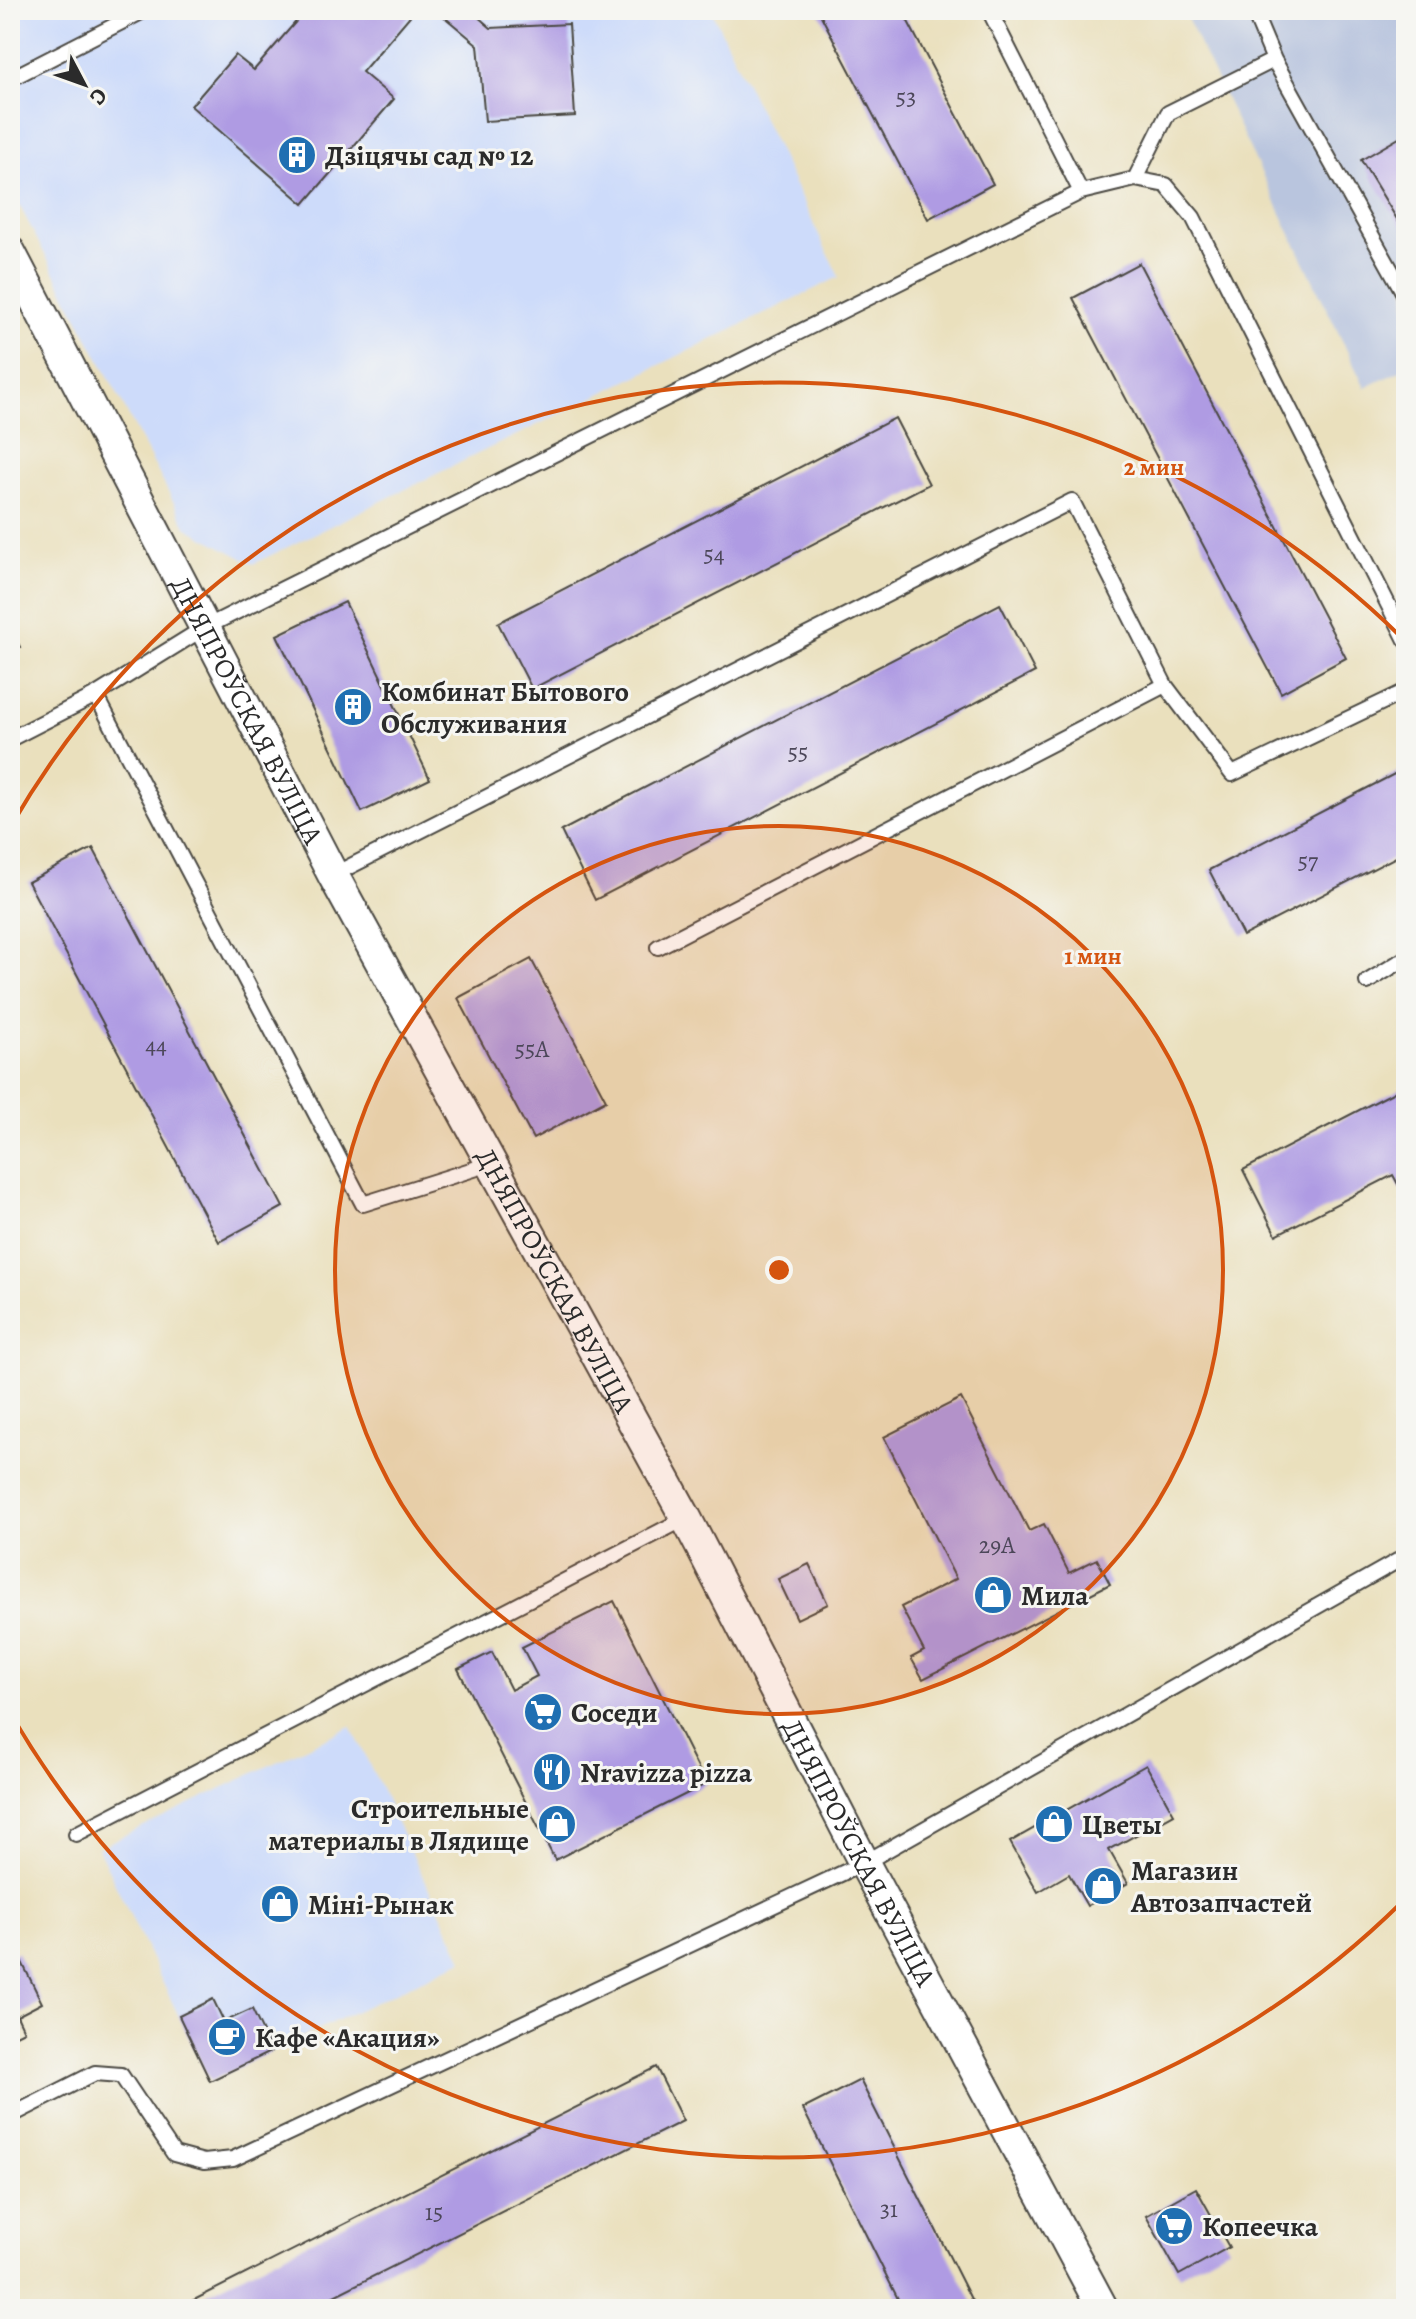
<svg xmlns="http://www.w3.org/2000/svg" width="1416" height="2319" viewBox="0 0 1416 2319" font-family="Alegreya,serif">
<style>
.built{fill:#cddbfa}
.industrial{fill:#b9c5de}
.building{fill:#af9be3}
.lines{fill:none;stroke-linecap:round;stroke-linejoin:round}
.lane-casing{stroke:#484641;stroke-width:18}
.street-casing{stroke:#484641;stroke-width:34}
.lane{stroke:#fff;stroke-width:14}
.street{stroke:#fff;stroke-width:30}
.ring{fill:none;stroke:#d5540f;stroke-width:4}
.labels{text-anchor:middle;stroke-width:6;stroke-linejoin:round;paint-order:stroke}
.number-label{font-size:24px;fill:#4c4759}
.poi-label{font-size:28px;font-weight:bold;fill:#2b2b2b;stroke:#f6f6f2;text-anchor:start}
.street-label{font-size:28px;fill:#2b2b2b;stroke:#f6f6f2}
.centre{fill:#d5540f;stroke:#f6f6f2;stroke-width:4}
.ring-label{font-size:24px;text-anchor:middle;font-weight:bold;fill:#d5540f;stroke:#f6f6f2;stroke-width:6;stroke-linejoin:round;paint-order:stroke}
</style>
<rect width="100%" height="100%" fill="#f6f6f2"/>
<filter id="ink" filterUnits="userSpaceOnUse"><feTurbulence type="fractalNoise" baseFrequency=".0125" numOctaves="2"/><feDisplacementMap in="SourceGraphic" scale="16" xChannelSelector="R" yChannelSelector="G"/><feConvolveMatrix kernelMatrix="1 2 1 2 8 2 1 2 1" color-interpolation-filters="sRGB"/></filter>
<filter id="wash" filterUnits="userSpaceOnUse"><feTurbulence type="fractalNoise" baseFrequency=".006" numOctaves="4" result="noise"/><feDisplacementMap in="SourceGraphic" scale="32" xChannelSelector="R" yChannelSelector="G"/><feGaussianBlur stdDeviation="1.8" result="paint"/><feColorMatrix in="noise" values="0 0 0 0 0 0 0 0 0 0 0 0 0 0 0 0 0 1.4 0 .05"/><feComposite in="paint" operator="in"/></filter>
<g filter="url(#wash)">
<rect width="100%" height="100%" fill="#eae0bd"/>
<path class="built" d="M 10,10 L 711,10 L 839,277 L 253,564 L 187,528 L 10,187 Z
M 351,1726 L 463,1960 L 210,2081 L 98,1848 Z"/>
<path class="industrial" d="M 1183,10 L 1406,10 L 1406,368 L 1365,388 Z"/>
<g id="blocks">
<path class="building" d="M 306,10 L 415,10 L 362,72 L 394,99 L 304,204 L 191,106 L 235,55 L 254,70 Z
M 436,10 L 470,10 L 491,28 L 569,24 L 575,116 L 485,121 L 478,45 Z
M 818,10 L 902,10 L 993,184 L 928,219 Z
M 1406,134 L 1406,234 L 1361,160 Z
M 1139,263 L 1346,658 L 1281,693 L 1073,298 Z
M 895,418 L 929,484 L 532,689 L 498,623 Z
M 345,602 L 430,779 L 362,812 L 277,635 Z
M 1000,604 L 1035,672 L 595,900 L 561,831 Z
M 10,628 L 20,647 L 10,652 Z
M 1406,768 L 1406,852 L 1243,936 L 1209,870 Z
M 93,848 L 283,1207 L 219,1242 L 28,882 Z
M 531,959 L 606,1100 L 533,1139 L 458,998 Z
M 1406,1086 L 1406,1199 L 1393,1175 L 1276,1235 L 1243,1170 Z
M 961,1398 L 1029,1531 L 1044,1524 L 1069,1573 L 1097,1559 L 1110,1584 L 923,1679 L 911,1658 L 924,1651 L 901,1607 L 956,1579 L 884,1437 Z
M 809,1564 L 828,1604 L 797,1619 L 778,1579 Z
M 614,1601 L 706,1784 L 555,1860 L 458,1669 L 492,1652 L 511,1690 L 537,1676 L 522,1647 Z
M 1146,1765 L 1174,1814 L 1109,1850 L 1128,1883 L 1087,1906 L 1069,1874 L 1038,1892 L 1010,1842 Z
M 17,1952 L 42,2003 L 17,2016 L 24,2031 L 10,2038 L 10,1955 Z
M 213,1999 L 224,2022 L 252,2009 L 272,2051 L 210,2081 L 179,2016 Z
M 656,2067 L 683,2121 L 308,2309 L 188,2309 L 186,2304 Z
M 860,2080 L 976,2309 L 903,2309 L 803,2109 Z
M 1196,2188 L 1229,2247 L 1179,2275 L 1146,2216 Z"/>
</g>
</g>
<g filter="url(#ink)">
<use href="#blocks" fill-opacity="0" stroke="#484641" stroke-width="2"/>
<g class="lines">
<g class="lane-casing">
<path id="lane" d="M 1253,10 L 1274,60 L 1406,297
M 10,79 L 145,10
M 1135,179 L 1168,113 L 1274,60
M 1081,192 L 1135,179 L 1166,185 L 1193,217 L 1406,640
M 96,695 L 363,1204 L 493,1163
M 10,739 L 96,695 L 204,628 L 1081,192 L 989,10
M 333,875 L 1072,501 L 1165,685 L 1232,774 L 1406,691
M 658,947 L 1165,685
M 1367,982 L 1406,958
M 76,1834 L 686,1518
M 10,2116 L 95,2073 L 121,2075 L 174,2154 L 204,2162 L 233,2159 L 864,1863 L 1406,1556"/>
</g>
<g class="street-casing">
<g id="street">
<path id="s1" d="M 10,252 L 333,875 L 686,1518 L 864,1863 L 1103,2309"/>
</g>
</g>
<use href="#lane" class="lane"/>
<use href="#street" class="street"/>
</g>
</g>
<circle cx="779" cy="1270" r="444" fill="#d5540f" fill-opacity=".12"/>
<g class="ring">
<circle cx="779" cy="1270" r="444"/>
<path d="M1401 1903A887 887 0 0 1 11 1714M11 826A887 887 0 0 1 1401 637"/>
</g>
<defs>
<g id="building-disc" transform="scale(2)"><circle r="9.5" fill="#1f6fb2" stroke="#f6f6f2"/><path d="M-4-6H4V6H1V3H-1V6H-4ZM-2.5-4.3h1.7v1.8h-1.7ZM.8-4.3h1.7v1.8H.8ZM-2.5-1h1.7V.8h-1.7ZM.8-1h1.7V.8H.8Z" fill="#fff"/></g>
<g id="shop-disc" transform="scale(2)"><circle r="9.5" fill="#1f6fb2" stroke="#f6f6f2"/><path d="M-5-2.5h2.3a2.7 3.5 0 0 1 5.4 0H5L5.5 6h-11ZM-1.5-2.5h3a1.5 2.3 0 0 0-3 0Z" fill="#fff"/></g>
<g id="supermarket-disc" transform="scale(2)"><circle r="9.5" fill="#1f6fb2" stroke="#f6f6f2"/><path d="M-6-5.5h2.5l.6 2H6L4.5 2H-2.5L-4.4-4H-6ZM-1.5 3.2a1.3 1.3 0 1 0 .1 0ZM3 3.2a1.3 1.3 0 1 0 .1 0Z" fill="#fff"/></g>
<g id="restaurant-disc" transform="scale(2)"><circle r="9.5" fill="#1f6fb2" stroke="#f6f6f2"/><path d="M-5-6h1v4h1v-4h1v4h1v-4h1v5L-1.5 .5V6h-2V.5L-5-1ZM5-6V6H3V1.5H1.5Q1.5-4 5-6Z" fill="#fff"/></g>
<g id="cafe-disc" transform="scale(2)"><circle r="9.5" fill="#1f6fb2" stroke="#f6f6f2"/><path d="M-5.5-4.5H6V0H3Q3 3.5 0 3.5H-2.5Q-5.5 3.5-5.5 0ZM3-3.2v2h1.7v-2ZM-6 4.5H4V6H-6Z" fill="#fff"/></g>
</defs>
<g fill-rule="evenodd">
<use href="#building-disc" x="297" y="155"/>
<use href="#building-disc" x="353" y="707"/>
<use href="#shop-disc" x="993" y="1595"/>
<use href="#supermarket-disc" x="543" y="1712"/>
<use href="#restaurant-disc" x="552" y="1772"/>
<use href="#shop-disc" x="557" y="1824"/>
<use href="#shop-disc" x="1054" y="1824"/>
<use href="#shop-disc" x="1103" y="1886"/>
<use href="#shop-disc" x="280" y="1904"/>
<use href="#cafe-disc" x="227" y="2037"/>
<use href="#supermarket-disc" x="1174" y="2226"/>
</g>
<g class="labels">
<g class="number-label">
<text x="906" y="105">53</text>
<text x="714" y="562">54</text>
<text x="798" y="760">55</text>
<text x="1308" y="869">57</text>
<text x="156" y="1053">44</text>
<text x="532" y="1057">55А</text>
<text x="997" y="1553">29А</text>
<text x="889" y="2217">31</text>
<text x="434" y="2220">15</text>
</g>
<g class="poi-label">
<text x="325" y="165">Дзіцячы сад № 12</text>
<text x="381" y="701">Комбинат Бытового<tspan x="381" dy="32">Обслуживания</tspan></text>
<text x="1021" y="1605">Мила</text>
<text x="571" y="1722">Соседи</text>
<text x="580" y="1782">Nravizza pizza</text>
<text x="529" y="1818" text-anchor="end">Строительные<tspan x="529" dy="32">материалы в Лядище</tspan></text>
<text x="1082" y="1834">Цветы</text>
<text x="1131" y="1880">Магазин<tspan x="1131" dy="32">Автозапчастей</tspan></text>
<text x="308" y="1914">Міні-Рынак</text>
<text x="255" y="2047">Кафе «Акация»</text>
<text x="1202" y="2236">Копеечка</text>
</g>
<g class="street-label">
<text dy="10" stroke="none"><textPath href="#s1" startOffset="516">ДНЯПРОЎСКАЯ ВУЛІЦА</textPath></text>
<text dy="10" stroke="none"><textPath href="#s1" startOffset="1164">ДНЯПРОЎСКАЯ ВУЛІЦА</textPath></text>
<text dy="10" stroke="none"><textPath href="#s1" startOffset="1812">ДНЯПРОЎСКАЯ ВУЛІЦА</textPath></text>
</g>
</g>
<circle cx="779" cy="1270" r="12" class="centre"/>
<g class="ring-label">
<text x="1154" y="475">2 мин</text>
<text x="1093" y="964">1 мин</text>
</g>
<rect width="1416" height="2319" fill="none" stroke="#f6f6f2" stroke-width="40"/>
<g transform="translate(84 84) rotate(131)" stroke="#f6f6f2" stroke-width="6" paint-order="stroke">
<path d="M0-6L14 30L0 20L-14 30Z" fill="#2b2b2b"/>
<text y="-12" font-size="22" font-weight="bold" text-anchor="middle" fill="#2b2b2b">С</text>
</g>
</svg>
